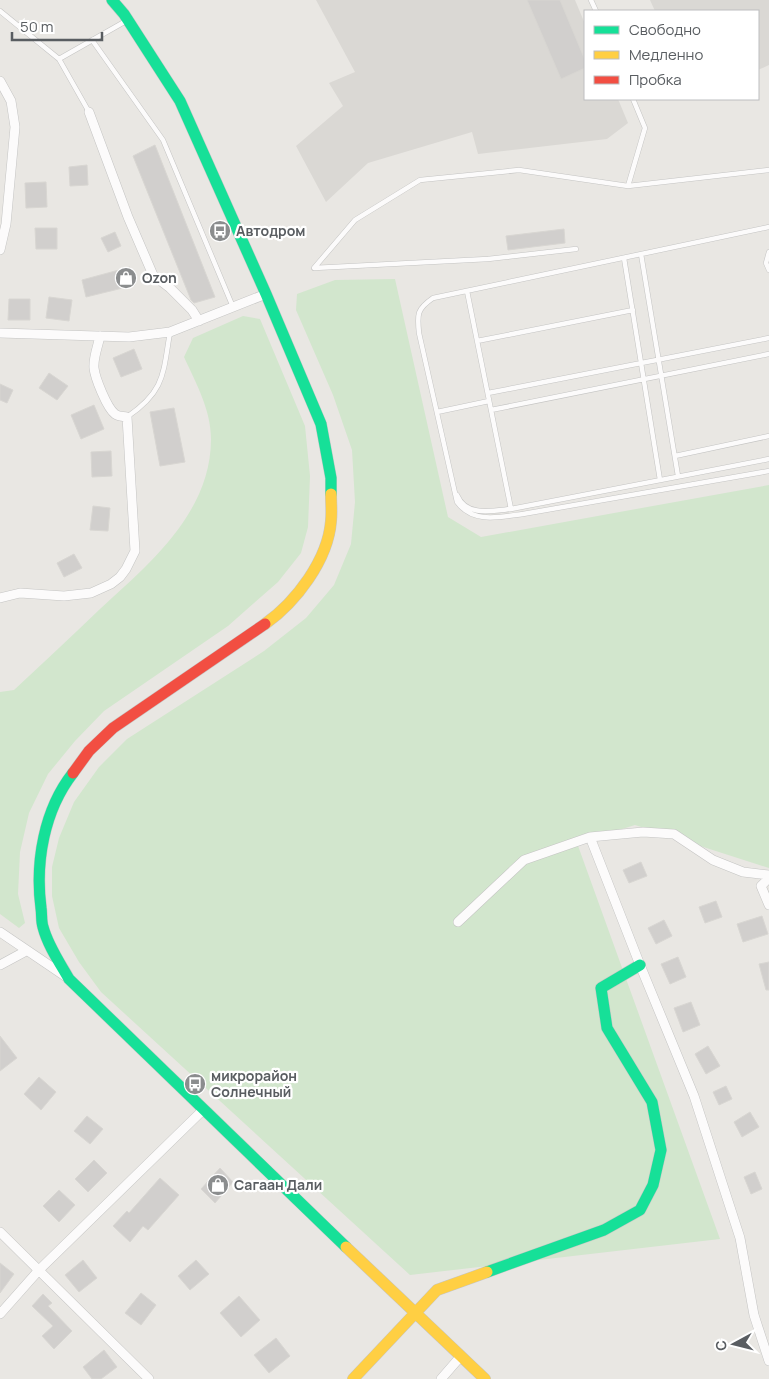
<svg xmlns="http://www.w3.org/2000/svg" width="769" height="1379" viewBox="0 0 769 1379" font-family="Manrope,sans-serif">
<style>
.industrial{fill:#dad8d4}
.green{fill:#d2e6cd}
.building{fill:#d1cfcd;stroke:#d8d6d2}
.lines{fill:none;stroke-linecap:round;stroke-linejoin:round}
.lane-casing{stroke:#c4c4c3;stroke-width:5.5}
.street-casing{stroke:#c4c4c3;stroke-width:10}
.fast-casing{stroke:#c5c5c5;stroke-width:12}
.slow-casing{stroke:#c5c5c5;stroke-width:12}
.jam-casing{stroke:#c5c5c5;stroke-width:12}
.lane{stroke:#fcfbfb;stroke-width:4.5}
.street{stroke:#fcfbfb;stroke-width:9}
.fast{stroke:#16e098;stroke-width:11}
.slow{stroke:#ffcf43;stroke-width:11}
.jam{stroke:#f24e42;stroke-width:11}
.labels{text-anchor:middle;stroke-width:4.5;stroke-linejoin:round;paint-order:stroke}
.poi-label{font-size:14px;font-weight:bold;fill:#595d61;stroke:#fff;text-anchor:start}
</style>
<rect width="100%" height="100%" fill="#e9e7e3"/>
<path class="industrial" d="M 316,0 L 575,0 L 585,24 L 585,99 L 618,99 L 628,123 L 607,139 L 478,154 L 472,132 L 368,163 L 326,202 L 296,146 L 343,106 L 329,83 L 355,72 Z
M 650,0 L 769,0 L 769,65 L 758,70 L 758,11 L 655,11 Z"/>
<path class="green" d="M 395,279 L 448,517 L 481,537 L 769,485 L 769,868 L 635,825 L 577,843 L 720,1239 L 410,1275 L 101,992 L 79,962 L 59,928 L 52,896 L 52,867 L 59,838 L 74,802 L 99,767 L 127,739 L 264,651 L 306,618 L 334,585 L 351,544 L 355,502 L 352,450 L 333,395 L 296,310 L 297,294 L 335,280 Z
M 243,316 L 260,319 L 305,426 L 310,476 L 308,527 L 301,553 L 278,582 L 228,626 L 104,711 L 75,741 L 48,774 L 29,813 L 20,852 L 18,894 L 25,923 L 19,928 L 0,914 L 0,692 L 14,690 C 43,663 72,636 100,609 C 149,564 211,513 211,439 C 211,410 196,383 184,357 L 193,338 Z"/>
<path class="building" d="M 527,0 L 560,0 L 585,60 L 585,68 L 561,79 Z
M 155,145 L 215,297 L 194,303 L 191,300 L 133,156 Z
M 87,165 L 88,185 L 70,186 L 69,167 Z
M 46,182 L 47,207 L 26,208 L 25,183 Z
M 35,228 L 57,228 L 57,249 L 36,249 Z
M 564,229 L 565,243 L 508,250 L 506,236 Z
M 115,232 L 121,246 L 108,252 L 101,238 Z
M 130,267 L 135,285 L 86,297 L 82,280 Z
M 49,297 L 72,300 L 69,321 L 46,318 Z
M 9,299 L 30,299 L 30,320 L 8,320 Z
M 134,349 L 142,369 L 121,377 L 113,358 Z
M 49,373 L 68,386 L 57,400 L 39,388 Z
M 0,384 L 13,390 L 7,403 L 0,400 Z
M 94,405 L 104,429 L 81,439 L 71,415 Z
M 174,408 L 185,462 L 160,466 L 150,412 Z
M 111,451 L 112,476 L 92,477 L 91,452 Z
M 93,506 L 110,508 L 108,531 L 90,530 Z
M 74,554 L 82,568 L 64,577 L 57,563 Z
M 641,862 L 647,876 L 629,883 L 623,870 Z
M 716,901 L 722,917 L 705,923 L 699,907 Z
M 762,916 L 768,934 L 743,942 L 737,924 Z
M 664,920 L 672,936 L 656,944 L 648,928 Z
M 678,957 L 686,977 L 670,984 L 661,964 Z
M 769,962 L 769,990 L 766,990 L 759,964 Z
M 691,1002 L 700,1025 L 683,1032 L 674,1008 Z
M 0,1036 L 17,1058 L 0,1071 Z
M 708,1046 L 720,1066 L 706,1074 L 695,1054 Z
M 39,1077 L 56,1092 L 41,1110 L 24,1094 Z
M 726,1086 L 732,1099 L 719,1105 L 713,1092 Z
M 750,1112 L 759,1127 L 742,1137 L 734,1122 Z
M 87,1116 L 103,1129 L 90,1144 L 74,1131 Z
M 94,1160 L 107,1173 L 88,1192 L 75,1179 Z
M 220,1168 L 233,1182 L 215,1203 L 201,1189 Z
M 755,1172 L 762,1189 L 751,1194 L 744,1177 Z
M 160,1178 L 179,1195 L 148,1230 L 143,1226 L 130,1242 L 113,1226 L 127,1211 L 129,1213 Z
M 59,1190 L 75,1205 L 59,1222 L 43,1206 Z
M 83,1260 L 97,1278 L 79,1292 L 65,1275 Z
M 196,1260 L 209,1274 L 190,1290 L 178,1276 Z
M 0,1263 L 14,1274 L 0,1293 Z
M 141,1293 L 156,1305 L 141,1325 L 125,1313 Z
M 43,1294 L 52,1303 L 48,1306 L 72,1331 L 54,1349 L 42,1336 L 53,1326 L 32,1306 Z
M 239,1296 L 260,1320 L 241,1337 L 220,1313 Z
M 276,1338 L 290,1356 L 269,1373 L 254,1355 Z
M 104,1350 L 117,1367 L 101,1379 L 92,1379 L 83,1367 Z"/>
<g class="lines">
<g class="lane-casing">
<path id="lane" d="M 591,0 L 596,11
M 0,11 L 59,59 L 89,112
M 92,40 L 163,140 L 233,307
M 59,59 L 126,21
M 628,186 L 645,128 L 633,99
M 769,227 L 433,298 C 417,309 417,314 419,333 L 457,502 C 473,524 500,517 523,514 L 769,471
M 576,249 L 488,259 L 314,268 L 355,220 L 420,180 L 519,170 L 628,186 L 769,170
M 769,252 L 766,263 L 769,270
M 641,254 L 678,476
M 624,258 L 660,480
M 467,291 L 511,509
M 477,341 L 633,310
M 488,393 L 769,338
M 491,410 L 769,354
M 437,412 L 489,401
M 127,417 C 165,391 163,374 170,332
M 675,456 L 769,436
M 457,495 C 466,517 492,511 511,509 L 769,459"/>
</g>
<g class="street-casing">
<path id="street" d="M 0,81 L 11,101 L 15,127 L 6,224 L 0,250
M 89,112 L 128,217 L 153,275 L 170,288 L 192,310 L 199,321
M 0,333 L 129,337 L 170,332 L 266,294
M 0,598 L 20,593 L 64,596 L 91,593 L 111,584 L 120,577 L 126,569 L 135,551 L 127,417 C 123,416 119,417 115,414 C 107,408 95,378 94,368 C 93,358 98,346 100,336
M 590,837 L 640,965 L 694,1096 L 740,1238 L 754,1315 L 769,1361
M 769,878 L 761,886 L 769,905
M 458,922 L 524,860 L 590,837 L 643,832 L 674,834 L 713,860 L 743,872 L 769,875
M 0,932 L 65,976
M 0,965 L 26,951
M 0,1232 L 149,1379
M 0,1314 L 39,1270 L 203,1110
M 441,1379 L 461,1356"/>
</g>
<g class="fast-casing">
<path id="fast" d="M 112,0 L 124,14 L 180,101 L 266,294 L 321,424 L 331,478 L 331,494
M 73,773 C 44,810 35,862 41,908 C 42,914 41,921 43,927 C 48,946 60,963 69,979 L 346,1247
M 487,1272 L 604,1230 L 640,1210 L 653,1185 L 661,1150 L 652,1102 L 607,1028 L 601,988 L 640,965"/>
</g>
<g class="slow-casing">
<path id="slow" d="M 265,624 C 296,602 328,560 331,521 C 332,512 331,503 331,494
M 346,1247 L 485,1379
M 353,1379 L 437,1290 L 487,1272"/>
</g>
<g class="jam-casing">
<path id="jam" d="M 73,773 L 89,751 L 113,728 L 265,624"/>
</g>
<use href="#lane" class="lane"/>
<use href="#street" class="street"/>
<use href="#fast" class="fast"/>
<use href="#slow" class="slow"/>
<use href="#jam" class="jam"/>
</g>
<defs>
<g id="bus-disc" transform="scale(1.125)"><circle r="9.5" fill="#8b8d8e" stroke="#fff"/><path d="M-5-6H5V4H4V6H2V4H-2V6H-4V4H-5ZM-3.5-4V0h7V-4ZM-3.5 1.2v1.5H-2V1.2ZM2 1.2v1.5H3.5V1.2Z" fill="#fff"/></g>
<g id="shop-disc" transform="scale(1.125)"><circle r="9.5" fill="#8b8d8e" stroke="#fff"/><path d="M-5-2.5h2.3a2.7 3.5 0 0 1 5.4 0H5L5.5 6h-11ZM-1.5-2.5h3a1.5 2.3 0 0 0-3 0Z" fill="#fff"/></g>
</defs>
<g fill-rule="evenodd">
<use href="#bus-disc" x="220" y="231"/>
<use href="#shop-disc" x="126" y="278"/>
<use href="#bus-disc" x="195" y="1084"/>
<use href="#shop-disc" x="218" y="1185"/>
</g>
<g class="labels">
<g class="poi-label">
<text x="236" y="236">Автодром</text>
<text x="142" y="283">Ozon</text>
<text x="211" y="1081">микрорайон<tspan x="211" dy="16">Солнечный</tspan></text>
<text x="234" y="1190">Сагаан Дали</text>
</g>
</g>
<rect x="584" y="10" width="175" height="90" fill="#ffffff" stroke="#bdbec0"/>
<rect x="594" y="26" width="25" height="8" fill="#16e098" stroke="#bdbec0"/>
<text x="629" y="35" font-size="15" fill="#595d61">Свободно</text>
<rect x="594" y="51" width="25" height="8" fill="#ffcf43" stroke="#bdbec0"/>
<text x="629" y="60" font-size="15" fill="#595d61">Медленно</text>
<rect x="594" y="76" width="25" height="8" fill="#f24e42" stroke="#bdbec0"/>
<text x="629" y="85" font-size="15" fill="#595d61">Пробка</text>
<g transform="translate(734 1344) rotate(263)" stroke="#ffffff" stroke-width="4" paint-order="stroke">
<path d="M0-4L9 19L0 12L-9 19Z" fill="#595d61"/>
<text y="-8" font-size="14" font-weight="bold" text-anchor="middle" fill="#595d61">С</text>
</g>
<path d="M12 32v8h90v-8" fill="none" stroke="#595d61" stroke-width="2.5"/>
<text x="20" y="32" font-size="15" fill="#595d61" stroke="#ffffff" stroke-width="4" paint-order="stroke">50 m</text>
</svg>
